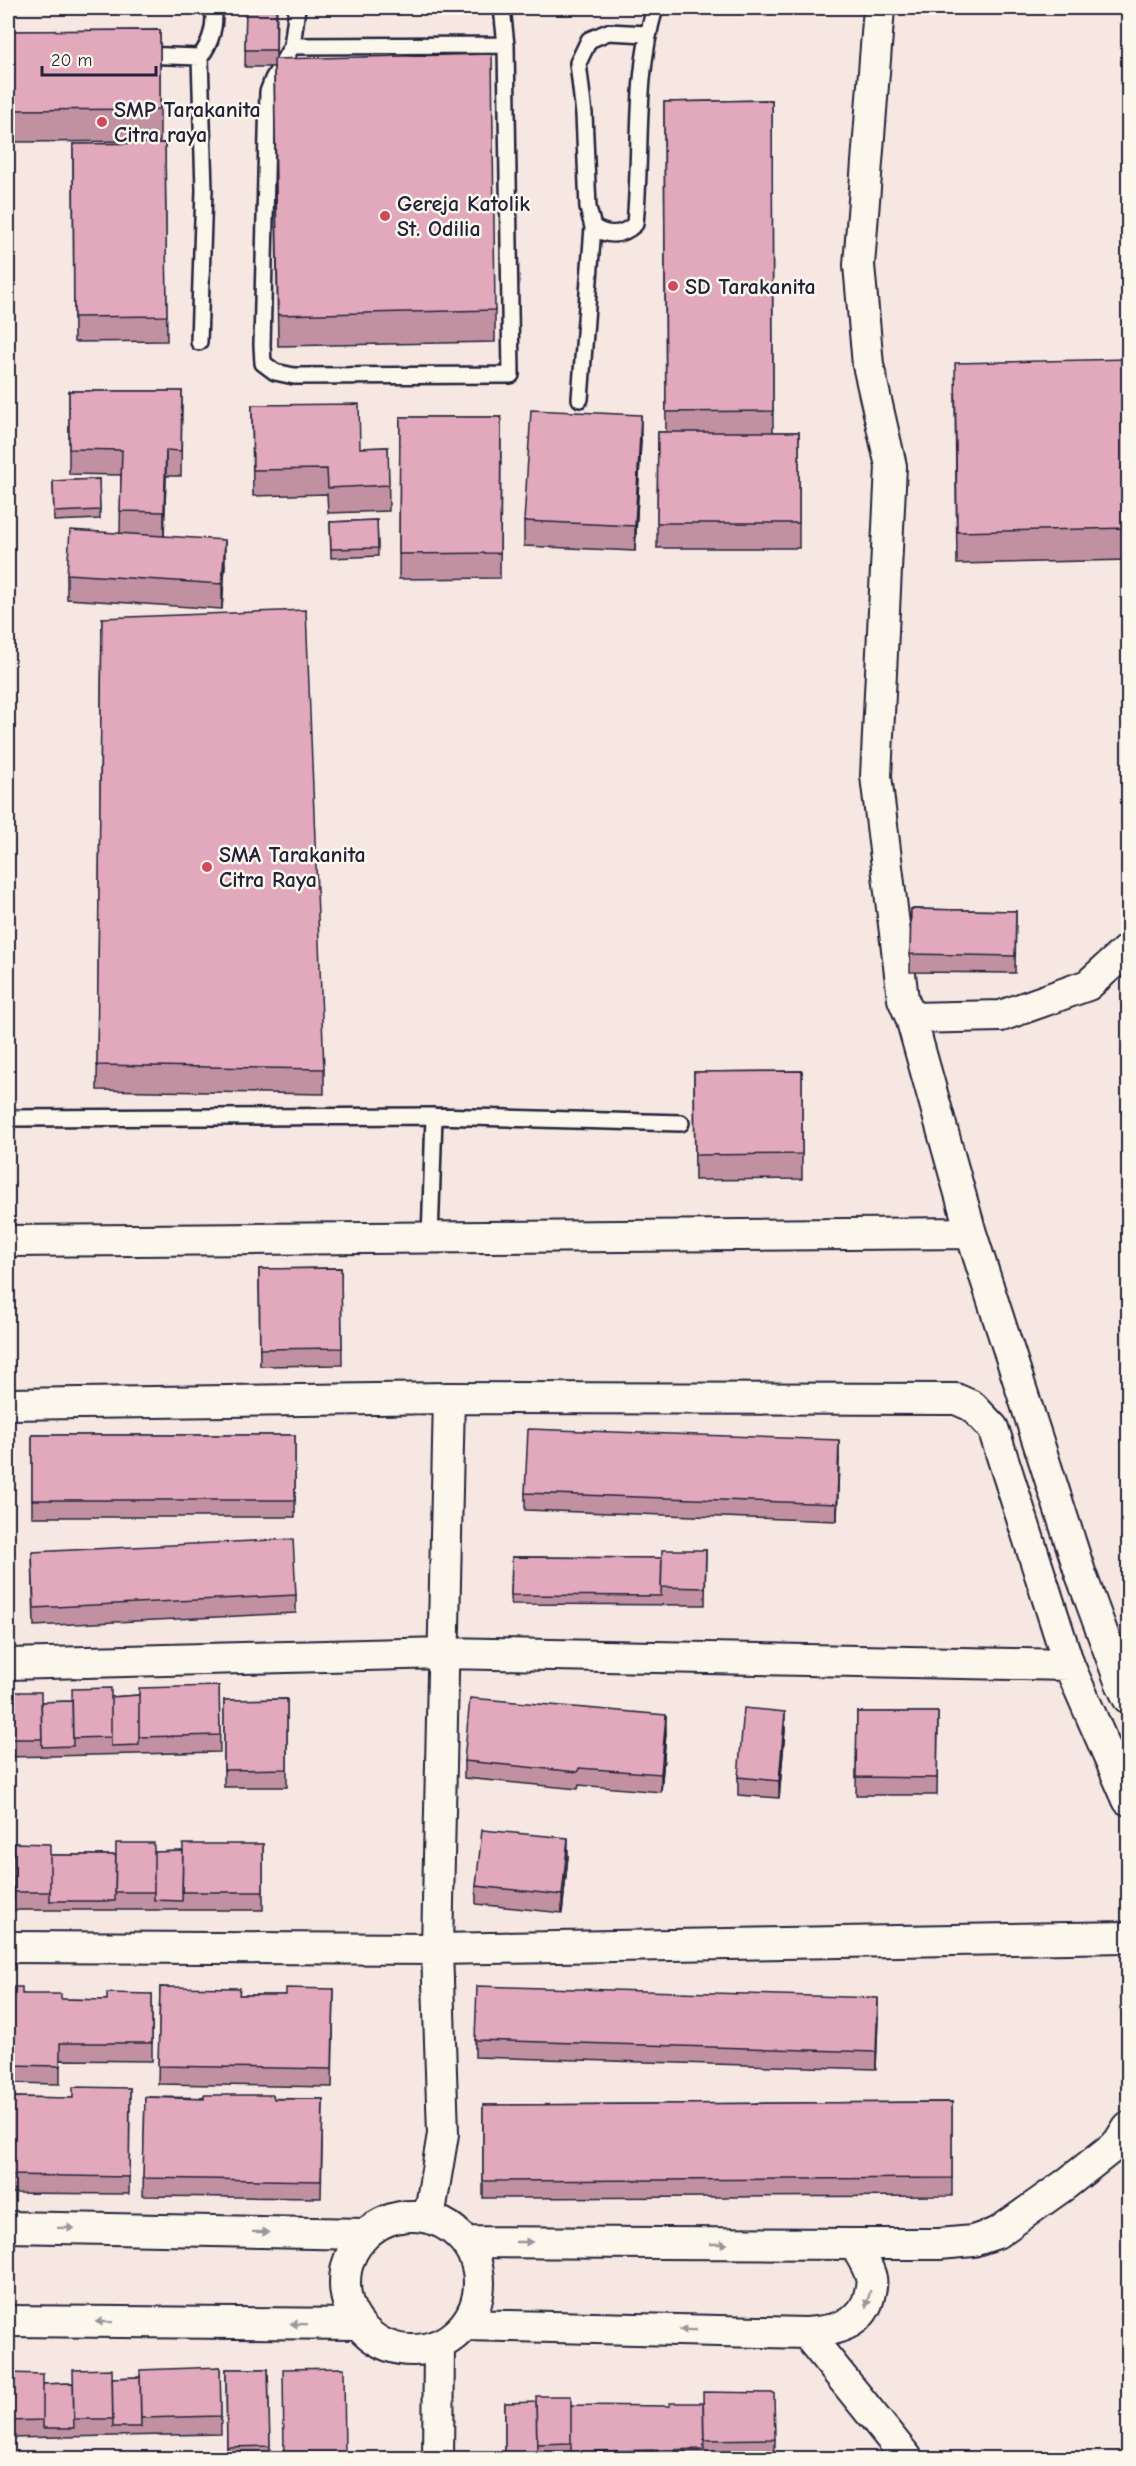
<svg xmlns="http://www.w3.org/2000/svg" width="1136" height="2466" viewBox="0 0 1136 2466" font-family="'Comic Neue',sans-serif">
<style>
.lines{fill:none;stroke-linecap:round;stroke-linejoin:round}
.service-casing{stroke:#22223b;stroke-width:20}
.minor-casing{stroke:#22223b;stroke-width:34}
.service{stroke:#fbf7ec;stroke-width:15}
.minor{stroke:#fbf7ec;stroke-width:30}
.wall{fill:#c291a1;stroke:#22223b;stroke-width:1.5}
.shaded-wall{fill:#9e7683;stroke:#22223b;stroke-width:1.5}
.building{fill:#e1a9bb;stroke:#22223b;stroke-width:1.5}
.oneway{fill:#99979c}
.poi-dot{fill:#d1495b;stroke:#fbf7ec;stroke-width:2}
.labels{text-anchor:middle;stroke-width:5;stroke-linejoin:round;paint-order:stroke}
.poi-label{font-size:22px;font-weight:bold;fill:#22223b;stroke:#fbf7ec;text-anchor:start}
</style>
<rect width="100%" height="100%" fill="#f6e7e2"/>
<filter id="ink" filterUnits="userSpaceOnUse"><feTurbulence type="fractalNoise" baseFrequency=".0167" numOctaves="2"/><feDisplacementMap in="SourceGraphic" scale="12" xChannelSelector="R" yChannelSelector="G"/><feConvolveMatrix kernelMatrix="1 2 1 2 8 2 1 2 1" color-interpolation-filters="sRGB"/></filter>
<g filter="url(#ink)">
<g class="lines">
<g class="service-casing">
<path id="service" d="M 297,8 L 292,46 L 273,79 L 268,92 L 262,345 L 263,363 L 275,372 L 294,376 L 511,375 L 506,45 L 502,8
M 647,34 L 608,32 L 589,40 L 578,63 L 584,114 L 588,208 L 593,227 C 608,237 622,236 635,224 C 642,151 634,78 655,8
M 292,46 L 506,45
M 139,55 L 200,57
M 199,342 L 204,190 L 200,57 C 211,43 216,25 213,8
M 580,399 L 593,227
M 8,1118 L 434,1116 L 681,1123
M 430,1239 L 434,1116"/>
</g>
<g class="minor-casing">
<path id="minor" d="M 879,8 L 859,265 L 868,365 L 891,466 L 876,776 L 903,999 L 911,1018 L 971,1233 L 1080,1572 L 1120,1681 L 1128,1698
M 911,1018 L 1001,1016 L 1088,985 L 1128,949
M 8,1241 L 971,1233
M 8,1404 L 449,1398 L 956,1399 L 972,1406 L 993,1428 L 1069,1665 L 1128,1800
M 8,1664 L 444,1653 L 1069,1665
M 8,1947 L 437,1949 L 1128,1937
M345 2283a67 67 0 1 1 134 0a67 67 0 1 1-134 0Z
M 429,2218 L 443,2134 L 437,1949 L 449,1398
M 8,2227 L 366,2234
M 465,2242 L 855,2244 C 860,2255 869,2267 871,2278 C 872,2282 871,2288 870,2292 C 865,2325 834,2331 806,2333 L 465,2325
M 855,2244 L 939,2244 L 973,2241 L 997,2233 L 1066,2184 L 1118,2143 L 1128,2127
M 8,2321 L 358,2324
M 806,2333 L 907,2458
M 438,2458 L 439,2346"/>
</g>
<use href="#service" class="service"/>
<use href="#minor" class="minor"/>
</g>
<path class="wall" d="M 246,8 L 277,8 L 276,59 L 495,310 L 495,342 L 278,346 L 274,67 L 245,67 Z
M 160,30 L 160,141 L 8,142 L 8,31 Z
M 772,100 L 773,432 L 799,432 L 799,548 L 657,548 L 658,432 L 666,432 L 664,102 Z
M 165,143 L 167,341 L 74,342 L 73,144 Z
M 1128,359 L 1128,560 L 957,564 L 955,394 Z
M 69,391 L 182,391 L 181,476 L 166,476 L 164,536 L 225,565 L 222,609 L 67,599 L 67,574 L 120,533 L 121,475 L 69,474 Z
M 252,405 L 360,448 L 388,447 L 389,511 L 328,513 L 327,494 L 253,496 Z
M 400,417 L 501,417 L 500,578 L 399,579 Z
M 641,440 L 635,551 L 524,546 L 524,521 Z
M 99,479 L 100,519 L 54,521 L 53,481 Z
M 377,520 L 378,556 L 331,558 L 330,522 Z
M 102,618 L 324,1069 L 324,1094 L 97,1090 Z
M 911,909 L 1016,911 L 1015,973 L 910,972 Z
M 802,1071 L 802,1179 L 695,1180 L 694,1072 Z
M 341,1268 L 342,1365 L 260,1366 L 259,1269 Z
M 32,1435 L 295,1435 L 295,1517 L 32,1517 Z
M 839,1458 L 837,1521 L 525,1510 L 525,1493 Z
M 706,1550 L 705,1605 L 511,1604 L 512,1557 L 662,1558 Z
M 32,1552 L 296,1595 L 296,1613 L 34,1626 Z
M 219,1686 L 220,1752 L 8,1757 L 8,1692 L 41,1702 L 72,1701 L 111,1697 L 139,1695 Z
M 287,1699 L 287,1787 L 224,1787 L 224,1700 Z
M 857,1712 L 938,1712 L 937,1795 L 856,1795 Z
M 785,1730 L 779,1798 L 738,1795 L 738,1777 Z
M 666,1733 L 661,1792 L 579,1785 L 578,1789 L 464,1778 L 464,1761 Z
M 263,1844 L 263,1910 L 8,1910 L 8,1855 L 116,1855 L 154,1852 L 183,1851 Z
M 568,1856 L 562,1913 L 476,1904 L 476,1886 Z
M 8,1987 L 22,1994 L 61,1999 L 107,2000 L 152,1994 L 152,2061 L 60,2060 L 60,2084 L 8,2083 Z
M 160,1987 L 240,1995 L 286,1995 L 334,1989 L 332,2087 L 158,2084 Z
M 878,2016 L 876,2069 L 475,2057 L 475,2040 Z
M 130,2088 L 129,2194 L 8,2193 L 8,2097 L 73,2098 Z
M 145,2097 L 323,2099 L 321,2198 L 143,2196 Z
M 952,2102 L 952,2196 L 483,2198 L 483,2105 Z
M 220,2367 L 221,2434 L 8,2438 L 8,2373 L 43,2384 L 73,2383 L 112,2378 L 140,2377 Z
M 226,2369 L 268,2369 L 270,2458 L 227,2458 Z
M 505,2403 L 571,2405 L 775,2439 L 775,2456 L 675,2458 L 505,2458 Z"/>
<path class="shaded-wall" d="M 641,415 L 641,440 L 635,551 L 635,526 Z
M 166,450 L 166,476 L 164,537 L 164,512 Z
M 225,540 L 225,565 L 222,609 L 222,584 Z
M 839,1440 L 839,1458 L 837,1521 L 837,1504 Z
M 785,1712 L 785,1730 L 779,1798 L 779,1781 Z
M 666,1715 L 666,1733 L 661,1792 L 661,1774 Z
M 568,1838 L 568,1856 L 562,1913 L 562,1895 Z
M 878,1998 L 878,2016 L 876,2069 L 876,2052 Z"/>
<path class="building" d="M 246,8 L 276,8 L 276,50 L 245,50 Z
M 160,30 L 160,109 L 8,110 L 8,31 Z
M 492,54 L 495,310 L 278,315 L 274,59 Z
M 772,100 L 773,411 L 666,412 L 664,102 Z
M 165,143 L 167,316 L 74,317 L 73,144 Z
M 1128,359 L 1128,528 L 957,532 L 955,363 Z
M 69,391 L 182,391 L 181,451 L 166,450 L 164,512 L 120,511 L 122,450 L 69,449 Z
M 359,404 L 360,448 L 388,447 L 389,485 L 328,488 L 327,469 L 253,470 L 252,405 Z
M 531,410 L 641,415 L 635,526 L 524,521 Z
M 400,417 L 501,417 L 500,553 L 399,554 Z
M 658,432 L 799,432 L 799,523 L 657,523 Z
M 99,479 L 100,510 L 54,512 L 53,481 Z
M 377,520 L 378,548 L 331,549 L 330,522 Z
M 70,530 L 225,540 L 222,584 L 67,574 Z
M 306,610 L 324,1069 L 97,1065 L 102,618 Z
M 911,909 L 1016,911 L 1015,956 L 910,954 Z
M 802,1071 L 802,1154 L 695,1155 L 694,1072 Z
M 341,1268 L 342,1348 L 260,1349 L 259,1269 Z
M 528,1429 L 839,1440 L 837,1504 L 525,1493 Z
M 32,1435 L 295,1435 L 295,1500 L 32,1500 Z
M 293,1539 L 296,1595 L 34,1608 L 32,1552 Z
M 662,1550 L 706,1550 L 705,1588 L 661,1587 Z
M 512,1557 L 662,1558 L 661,1596 L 511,1595 Z
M 219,1686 L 220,1735 L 139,1737 L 139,1688 Z
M 111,1688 L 111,1737 L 73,1738 L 72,1689 Z
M 8,1692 L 41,1692 L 42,1739 L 8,1739 Z
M 139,1695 L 139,1745 L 111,1746 L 111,1697 Z
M 470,1698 L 666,1715 L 661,1774 L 579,1768 L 578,1772 L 464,1761 Z
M 287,1699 L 287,1769 L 224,1770 L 224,1700 Z
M 72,1701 L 73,1746 L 42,1747 L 41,1702 Z
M 744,1708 L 785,1712 L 779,1781 L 738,1777 Z
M 857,1712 L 938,1712 L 937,1778 L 856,1777 Z
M 482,1830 L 568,1838 L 562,1895 L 476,1886 Z
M 14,1843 L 50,1844 L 50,1892 L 14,1892 Z
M 116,1843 L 154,1843 L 154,1892 L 115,1892 Z
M 183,1844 L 263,1844 L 263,1892 L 182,1892 Z
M 183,1851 L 182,1901 L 154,1900 L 154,1852 Z
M 8,1855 L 14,1855 L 14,1901 L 8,1901 Z
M 50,1855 L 116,1855 L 115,1901 L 50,1901 Z
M 477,1986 L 878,1998 L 876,2052 L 475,2040 Z
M 8,1987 L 22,1987 L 22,1994 L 61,1994 L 61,1999 L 107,2000 L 107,1993 L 152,1994 L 152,2043 L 60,2043 L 60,2066 L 8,2065 Z
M 160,1987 L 240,1988 L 239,1995 L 286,1995 L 286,1988 L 334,1989 L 332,2069 L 158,2066 Z
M 73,2087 L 130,2088 L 129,2177 L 8,2175 L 8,2097 L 73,2098 Z
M 204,2095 L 273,2095 L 274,2099 L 323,2099 L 321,2181 L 143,2178 L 145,2097 L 204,2099 Z
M 952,2102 L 952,2178 L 483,2181 L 483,2105 Z
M 220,2367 L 221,2416 L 141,2418 L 140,2370 Z
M 344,2368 L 345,2458 L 284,2458 L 283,2369 Z
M 112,2369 L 113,2419 L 74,2419 L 73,2370 Z
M 226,2369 L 268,2369 L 270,2446 L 227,2447 Z
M 8,2373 L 43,2374 L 43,2420 L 8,2421 Z
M 140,2377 L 141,2427 L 113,2427 L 112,2378 Z
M 73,2383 L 74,2428 L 43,2428 L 43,2384 Z
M 703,2392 L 774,2393 L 775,2439 L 704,2440 Z
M 536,2396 L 571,2396 L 571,2443 L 537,2444 Z
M 536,2402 L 537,2452 L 505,2453 L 505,2403 Z
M 670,2403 L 703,2403 L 704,2449 L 571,2452 L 571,2405 L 670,2406 Z"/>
<defs><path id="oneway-solid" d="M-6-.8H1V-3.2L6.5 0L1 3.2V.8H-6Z" transform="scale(1.5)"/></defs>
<g class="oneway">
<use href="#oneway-solid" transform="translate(66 2228) rotate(1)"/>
<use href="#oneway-solid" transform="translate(261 2232) rotate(1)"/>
<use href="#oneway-solid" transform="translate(524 2242)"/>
<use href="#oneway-solid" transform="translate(719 2244)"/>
<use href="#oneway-solid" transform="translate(868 2299) rotate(105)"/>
<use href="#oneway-solid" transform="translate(104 2322) rotate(-179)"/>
<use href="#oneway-solid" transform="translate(299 2324) rotate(-179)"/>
<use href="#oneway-solid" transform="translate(688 2330) rotate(-179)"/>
</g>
</g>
<g class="poi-dot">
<circle cx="102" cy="122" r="6"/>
<circle cx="385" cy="216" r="6"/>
<circle cx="673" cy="286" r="6"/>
<circle cx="207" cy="867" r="6"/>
</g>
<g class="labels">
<g class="poi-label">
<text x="114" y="117">SMP Tarakanita<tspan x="114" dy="25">Citra raya</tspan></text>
<text x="397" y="211">Gereja Katolik<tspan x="397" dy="25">St. Odilia</tspan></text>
<text x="685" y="294">SD Tarakanita</text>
<text x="219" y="862">SMA Tarakanita<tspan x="219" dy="25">Citra Raya</tspan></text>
</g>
</g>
<rect width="1136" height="2466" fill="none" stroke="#fbf7ec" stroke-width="30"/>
<rect x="15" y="15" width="1106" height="2436" fill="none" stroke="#22223b" stroke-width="2" filter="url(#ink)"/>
<path d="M42 66v9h114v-9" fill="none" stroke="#22223b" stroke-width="3"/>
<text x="51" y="66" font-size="18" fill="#22223b" stroke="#fbf7ec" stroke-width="4.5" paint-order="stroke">20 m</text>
</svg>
